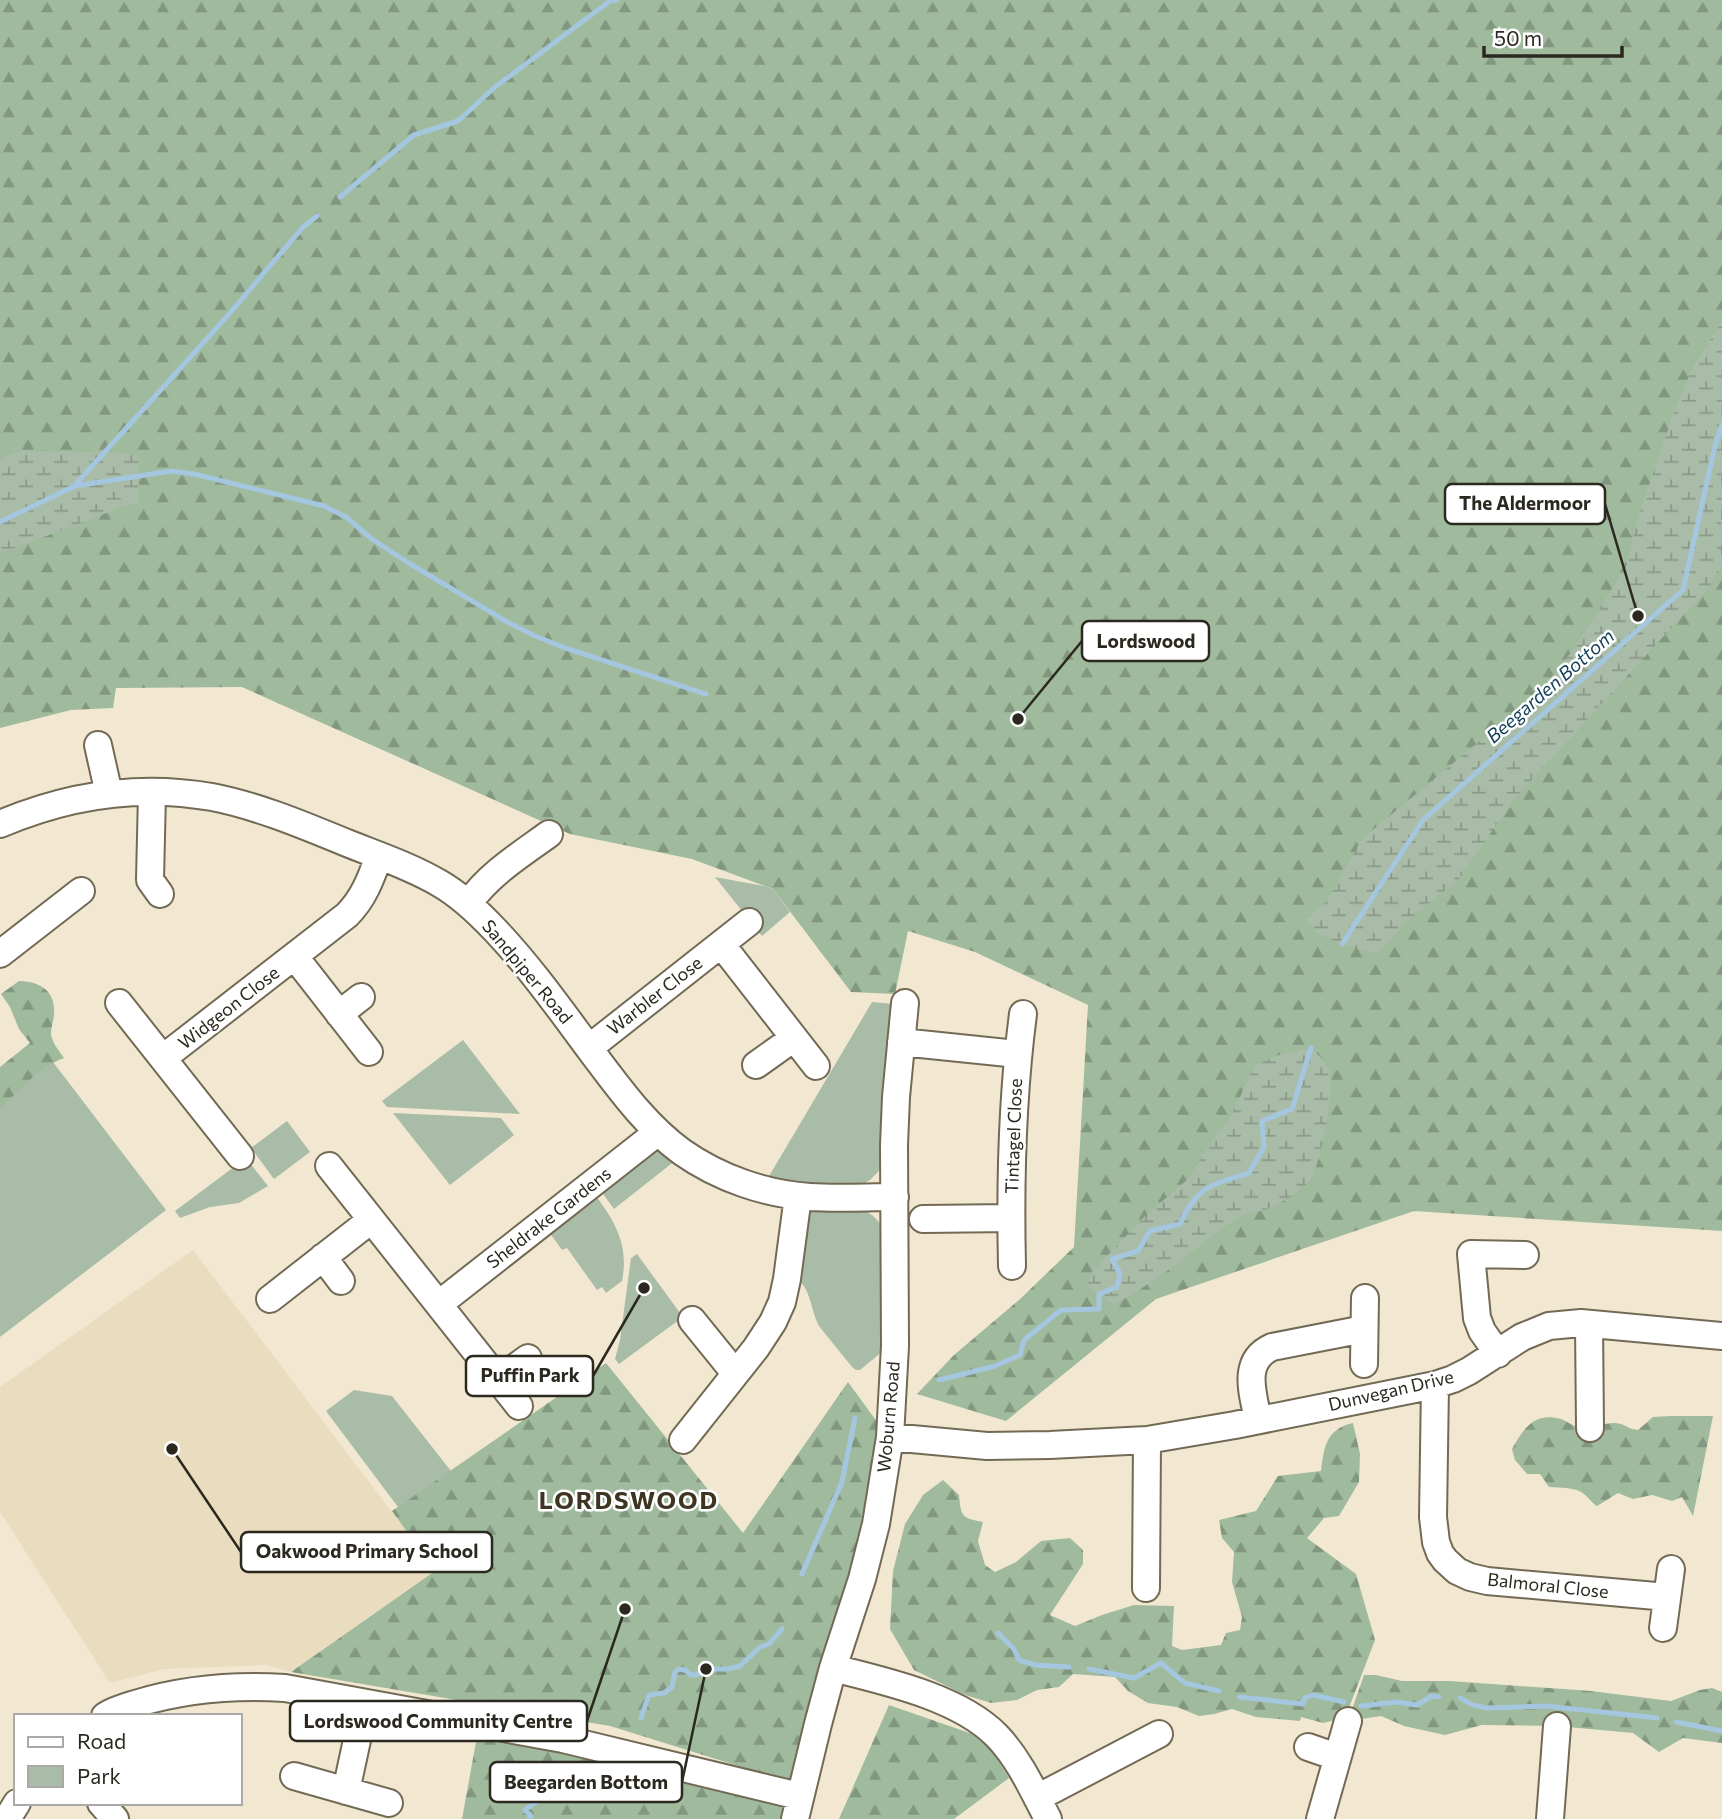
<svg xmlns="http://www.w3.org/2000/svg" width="1722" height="1819" viewBox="0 0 1722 1819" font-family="Commissioner,sans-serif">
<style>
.built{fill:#e9dcbf}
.green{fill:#a9bca8}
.forest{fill:url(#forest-firs)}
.wetland{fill:url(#wetland-marsh)}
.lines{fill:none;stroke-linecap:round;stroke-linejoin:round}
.stream{stroke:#a4c7df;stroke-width:5}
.minor-casing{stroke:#736a56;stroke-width:30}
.minor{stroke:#fff;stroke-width:26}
.labels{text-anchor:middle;stroke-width:5;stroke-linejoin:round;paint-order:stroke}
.street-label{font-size:18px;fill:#2b281f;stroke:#fff}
.water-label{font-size:19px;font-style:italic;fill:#123e57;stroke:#fff}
.district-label{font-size:24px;font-weight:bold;letter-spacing:2px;fill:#3d3522;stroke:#fff}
.leader{fill:none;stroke:#2b281f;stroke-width:2.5}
.callout-dot{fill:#2b281f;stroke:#fff;stroke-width:2.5}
.callout{fill:#fff;stroke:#2b281f;stroke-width:2.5}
.callout-label{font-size:19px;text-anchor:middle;font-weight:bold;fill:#2b281f}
</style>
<defs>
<pattern id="forest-firs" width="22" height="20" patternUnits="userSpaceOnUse" patternTransform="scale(1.75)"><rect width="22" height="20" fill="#9fba9d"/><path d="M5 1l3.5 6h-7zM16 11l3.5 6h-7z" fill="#82977f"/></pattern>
<pattern id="wetland-marsh" width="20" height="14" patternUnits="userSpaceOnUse" patternTransform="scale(1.75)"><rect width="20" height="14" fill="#a9bca8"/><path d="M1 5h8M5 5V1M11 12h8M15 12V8" fill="none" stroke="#8a9988"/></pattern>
</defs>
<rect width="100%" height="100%" fill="#f2e8d1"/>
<path class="built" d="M 193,1250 L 436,1570 L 291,1672 L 267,1665 L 164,1669 L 110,1683 L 0,1512 L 0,1387 Z"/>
<path class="green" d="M 715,877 L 764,886 L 773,889 L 790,912 L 762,936 Z
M 872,1002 L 893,1004 L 883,1162 L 878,1172 L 870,1180 L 861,1185 L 809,1185 L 768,1178 Z
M 463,1040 L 520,1114 L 387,1107 L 382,1101 Z
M 53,1062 L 166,1210 L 0,1337 L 0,1099 Z
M 393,1113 L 501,1118 L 514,1135 L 450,1185 Z
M 287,1121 L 310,1152 L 274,1179 L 251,1148 Z
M 658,1148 L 676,1160 L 614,1209 L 601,1191 Z
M 246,1158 L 268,1186 L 239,1203 L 210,1207 L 180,1218 L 175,1211 Z
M 596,1196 C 616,1223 629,1246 622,1281 L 606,1293 L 602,1287 L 597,1290 L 567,1248 L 562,1250 L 549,1232 Z
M 819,1207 C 847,1207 869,1202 884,1230 L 883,1351 L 860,1370 L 856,1370 L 852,1367 L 819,1326 C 811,1311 811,1289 797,1279 L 806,1221 L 810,1212 Z
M 637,1254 L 683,1317 L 619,1364 L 615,1359 L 620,1340 L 631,1258 Z
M 354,1390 L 392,1396 L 451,1471 L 398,1507 L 326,1411 Z"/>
<path class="forest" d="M 0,0 L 1722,0 L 1722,1231 L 1414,1211 L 1156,1299 L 1006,1421 L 917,1394 L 954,1355 L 1019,1300 L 1074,1247 L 1088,1005 L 975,952 L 908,931 L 895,994 L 851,992 L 773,889 L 692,859 L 570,834 L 242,687 L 116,688 L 113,708 L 71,710 L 0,728 Z
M 19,981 C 37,981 54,989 54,1010 C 55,1018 51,1025 51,1033 C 51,1041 59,1051 64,1058 C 37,1068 21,1090 0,1108 L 0,1067 L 30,1043 L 19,1029 L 10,1007 L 1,994 Z
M 606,1363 L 743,1533 L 848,1382 L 878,1423 L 859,1549 L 793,1783 L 610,1726 L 291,1672 L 435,1571 L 392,1511 Z
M 1671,1416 L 1713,1416 L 1693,1516 L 1682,1497 L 1672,1501 L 1652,1495 L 1633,1499 L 1618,1493 L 1597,1506 C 1591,1502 1589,1498 1584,1494 C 1576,1487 1560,1488 1549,1487 L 1540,1474 L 1527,1474 L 1515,1460 L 1512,1449 C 1524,1428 1534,1412 1561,1419 C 1569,1422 1578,1429 1587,1432 C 1596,1426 1610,1421 1621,1424 C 1628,1427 1630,1429 1638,1430 L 1653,1417 Z
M 1353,1423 L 1360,1454 L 1359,1482 L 1339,1516 L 1324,1518 L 1307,1538 L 1356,1574 L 1375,1640 L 1345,1718 L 1323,1723 L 1301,1717 L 1300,1721 L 1256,1717 L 1232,1709 L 1214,1714 L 1199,1716 L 1177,1707 L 1148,1703 L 1128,1691 L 1115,1677 L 1073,1674 L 1059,1687 L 1037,1690 L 1017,1700 L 991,1703 L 965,1695 L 914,1670 L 890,1629 L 893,1571 L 905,1524 L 923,1495 L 943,1480 L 959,1495 C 961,1516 961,1518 983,1522 L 978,1541 L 985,1565 L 995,1572 L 1016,1562 L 1041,1541 L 1070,1538 L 1083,1550 L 1083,1564 L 1050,1615 L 1075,1626 L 1102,1615 L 1134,1605 L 1174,1606 L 1172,1646 L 1182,1650 L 1221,1645 L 1226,1633 L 1240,1630 L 1242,1617 L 1232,1582 L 1234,1552 L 1222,1538 L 1219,1520 L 1256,1511 L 1278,1476 L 1321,1471 C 1324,1447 1326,1429 1353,1423 Z
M 1364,1675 L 1376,1675 L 1402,1681 L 1450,1681 L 1591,1691 L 1671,1701 L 1700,1690 L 1712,1688 L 1722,1692 L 1722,1743 L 1683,1738 L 1659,1752 L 1633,1733 L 1557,1726 L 1482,1725 L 1445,1735 L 1404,1726 L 1381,1716 L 1348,1721 Z
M 889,1705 L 984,1738 L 1009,1778 L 954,1819 L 839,1819 Z
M 478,1731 L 628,1756 L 788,1808 L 786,1819 L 462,1819 Z"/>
<path class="wetland" d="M 1722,321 L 1721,568 L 1709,587 L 1514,799 L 1458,880 L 1407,921 L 1378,954 L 1342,944 L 1318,934 L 1306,919 L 1326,902 L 1362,839 L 1541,690 L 1576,646 L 1626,567 L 1637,521 L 1675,409 L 1693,367 Z
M 21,450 L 126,453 L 139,458 L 139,502 L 119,508 L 87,521 L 0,553 L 0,459 Z
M 1311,1048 C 1318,1055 1328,1063 1330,1074 C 1334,1089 1321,1165 1311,1178 C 1303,1190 1281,1204 1267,1209 C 1259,1212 1250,1212 1242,1216 C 1224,1225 1209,1238 1194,1250 C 1169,1271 1142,1289 1114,1305 L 1087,1286 L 1093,1271 L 1144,1217 L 1188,1179 L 1214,1138 L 1230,1118 L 1255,1065 L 1281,1054 Z"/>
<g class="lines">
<path class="stream" d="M 340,197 L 414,135 L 458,121 L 495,87 L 610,1 L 617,0
M 76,484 L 230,313 L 303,227 L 317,216
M 0,522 L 75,486 L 171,471 L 194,474 L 324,506 L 346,517 L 372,539 L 407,562 L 509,623 L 535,636 L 563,647 L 706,694
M 1342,944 L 1423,820 L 1683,590 L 1715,446 L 1722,425
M 939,1380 L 995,1366 L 1020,1355 L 1024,1340 L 1061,1310 L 1099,1309 L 1099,1294 L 1117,1287 L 1120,1274 L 1112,1259 L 1138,1251 L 1150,1231 L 1180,1224 C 1198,1185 1211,1185 1249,1173 L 1264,1147 L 1262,1121 L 1292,1109 L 1311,1048
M 802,1574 L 842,1482 L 855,1418
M 998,1633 L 1014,1649 L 1019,1660 L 1035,1665 L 1069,1667
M 1089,1669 L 1134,1678 L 1161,1663 L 1185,1683 L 1219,1691
M 1239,1697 L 1303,1704 L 1305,1698 L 1313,1695 L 1344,1702
M 1460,1698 L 1473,1705 L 1487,1708 L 1546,1706 L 1657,1718
M 1361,1706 L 1397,1702 L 1417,1705 L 1432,1696 L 1439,1697
M 641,1718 L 649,1695 L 664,1693 L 672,1687 L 675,1672 L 679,1669 L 685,1670 L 691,1675 L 696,1675 L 706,1669 L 728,1669 L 740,1666 L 760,1647 L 769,1644 L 782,1629
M 1676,1722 L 1722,1731
M 529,1819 L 531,1816 L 525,1810 L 539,1800 L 551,1786 C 573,1783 586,1800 603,1782"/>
<g class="minor-casing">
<path id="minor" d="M 98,745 L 109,794
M 152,793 L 150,880 L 160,894
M 0,824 C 68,795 138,784 212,797 C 258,806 303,825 347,843 C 377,855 410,866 439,883 C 460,895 478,912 495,930 C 534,971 566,1018 600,1063 C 624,1095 649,1128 682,1152 C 719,1178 765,1194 810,1197 C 838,1199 867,1197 895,1197
M 468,904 C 489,874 520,855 549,834
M 721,944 L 816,1066
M 0,954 L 81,891
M 295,957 L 369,1052
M 119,1003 L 240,1156
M 339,1014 L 361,997
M 901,1042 L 1018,1054
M 589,1048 L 749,922
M 163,1058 L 347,915 C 364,898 371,878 379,856
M 756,1065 L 794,1038
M 329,1166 L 519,1406
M 923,1219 L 1011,1218
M 323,1257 L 341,1281
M 1012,1266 C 1010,1182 1012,1098 1023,1014
M 270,1299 L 371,1220
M 439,1304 L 658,1132
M 692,1320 L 735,1373
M 1589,1324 L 1590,1428
M 1498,1354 L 1482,1331 L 1477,1318 L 1471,1254 L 1525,1255
M 1364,1364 L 1365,1298
M 498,1380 L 528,1358
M 1435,1385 L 1433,1517 L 1436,1542 L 1440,1553 L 1445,1560 L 1457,1571 L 1470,1577 L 1487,1581 L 1667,1597
M 1258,1420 C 1253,1393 1241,1361 1272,1347 L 1364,1329
M 890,1437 L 987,1446 L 1050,1445 L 1147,1440 L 1235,1425 L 1435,1385 L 1453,1379 L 1469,1371 L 1522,1337 L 1549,1326 L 1581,1323 L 1722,1336
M 683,1440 L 756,1348 L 773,1322 L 782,1302 L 787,1279 L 798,1196
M 1146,1588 L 1147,1440
M 1663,1628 L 1671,1569
M 833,1668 C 884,1681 959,1697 997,1736 C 1019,1759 1033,1790 1048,1819
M 105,1716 C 114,1710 125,1707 135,1704 C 184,1689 235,1685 285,1688 L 563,1739 L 799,1796
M 1308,1747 L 1337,1757
M 294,1776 L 389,1803
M 346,1791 L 365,1703
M 1037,1798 L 1159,1734
M 101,1803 L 115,1819
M 7,1819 L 17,1803
M 795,1819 L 818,1724 L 833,1668 L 862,1579 L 876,1524 L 890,1437 L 895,1346 L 894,1145 L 896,1097 L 905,1003
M 1320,1819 L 1348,1721
M 1550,1819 L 1557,1726"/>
</g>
<use href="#minor" class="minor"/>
</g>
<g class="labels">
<g class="street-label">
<text transform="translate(527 972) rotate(50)" y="6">Sandpiper Road</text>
<text transform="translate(655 996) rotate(-38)" y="6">Warbler Close</text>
<text transform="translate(229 1008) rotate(-38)" y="6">Widgeon Close</text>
<text transform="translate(1014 1136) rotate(-88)" y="6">Tintagel Close</text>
<text transform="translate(549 1218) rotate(-38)" y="6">Sheldrake Gardens</text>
<text transform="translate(1391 1391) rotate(-13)" y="6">Dunvegan Drive</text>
<text transform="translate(889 1417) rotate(-85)" y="6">Woburn Road</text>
<text transform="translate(1548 1586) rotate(6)" y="6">Balmoral Close</text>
</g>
<g class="water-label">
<text transform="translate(1550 686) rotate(-41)" y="7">Beegarden Bottom</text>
</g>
<g class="district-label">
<text x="629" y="1509">LORDSWOOD</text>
</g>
</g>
<path class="leader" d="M1638 616L1605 504M1018 719L1082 641M644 1288L593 1376M172 1449L241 1552M625 1609L587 1721M706 1669L682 1782"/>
<g class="callout-dot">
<circle cx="1638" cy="616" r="7"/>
<circle cx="1018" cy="719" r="7"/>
<circle cx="644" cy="1288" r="7"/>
<circle cx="172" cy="1449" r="7"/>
<circle cx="625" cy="1609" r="7"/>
<circle cx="706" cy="1669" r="7"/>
</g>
<g class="callout">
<rect x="1445" y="484" width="160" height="40" rx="7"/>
<rect x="1082" y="621" width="127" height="40" rx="7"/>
<rect x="466" y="1356" width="127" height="40" rx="7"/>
<rect x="241" y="1532" width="251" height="40" rx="7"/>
<rect x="290" y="1701" width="297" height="40" rx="7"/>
<rect x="490" y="1762" width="192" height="40" rx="7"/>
</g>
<g class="callout-label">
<text x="1525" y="510">The Aldermoor</text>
<text x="1146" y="648">Lordswood</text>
<text x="530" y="1382">Puffin Park</text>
<text x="367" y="1558">Oakwood Primary School</text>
<text x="438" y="1728">Lordswood Community Centre</text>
<text x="586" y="1789">Beegarden Bottom</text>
</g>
<rect x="14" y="1714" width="228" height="91" fill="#ffffff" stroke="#aaa9a5" stroke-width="2"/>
<rect x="28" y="1737" width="35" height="10" fill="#ffffff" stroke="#aaa9a5" stroke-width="2"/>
<text x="77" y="1749" font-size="21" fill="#2b281f">Road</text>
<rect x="28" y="1766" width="35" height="21" fill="#a9bca8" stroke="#aaa9a5" stroke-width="2"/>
<text x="77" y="1784" font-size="21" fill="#2b281f">Park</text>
<path d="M1484 46v10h138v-10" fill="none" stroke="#2b281f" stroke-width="3.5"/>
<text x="1494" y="46" font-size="21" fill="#2b281f" stroke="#ffffff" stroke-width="5" paint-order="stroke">50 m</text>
</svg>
